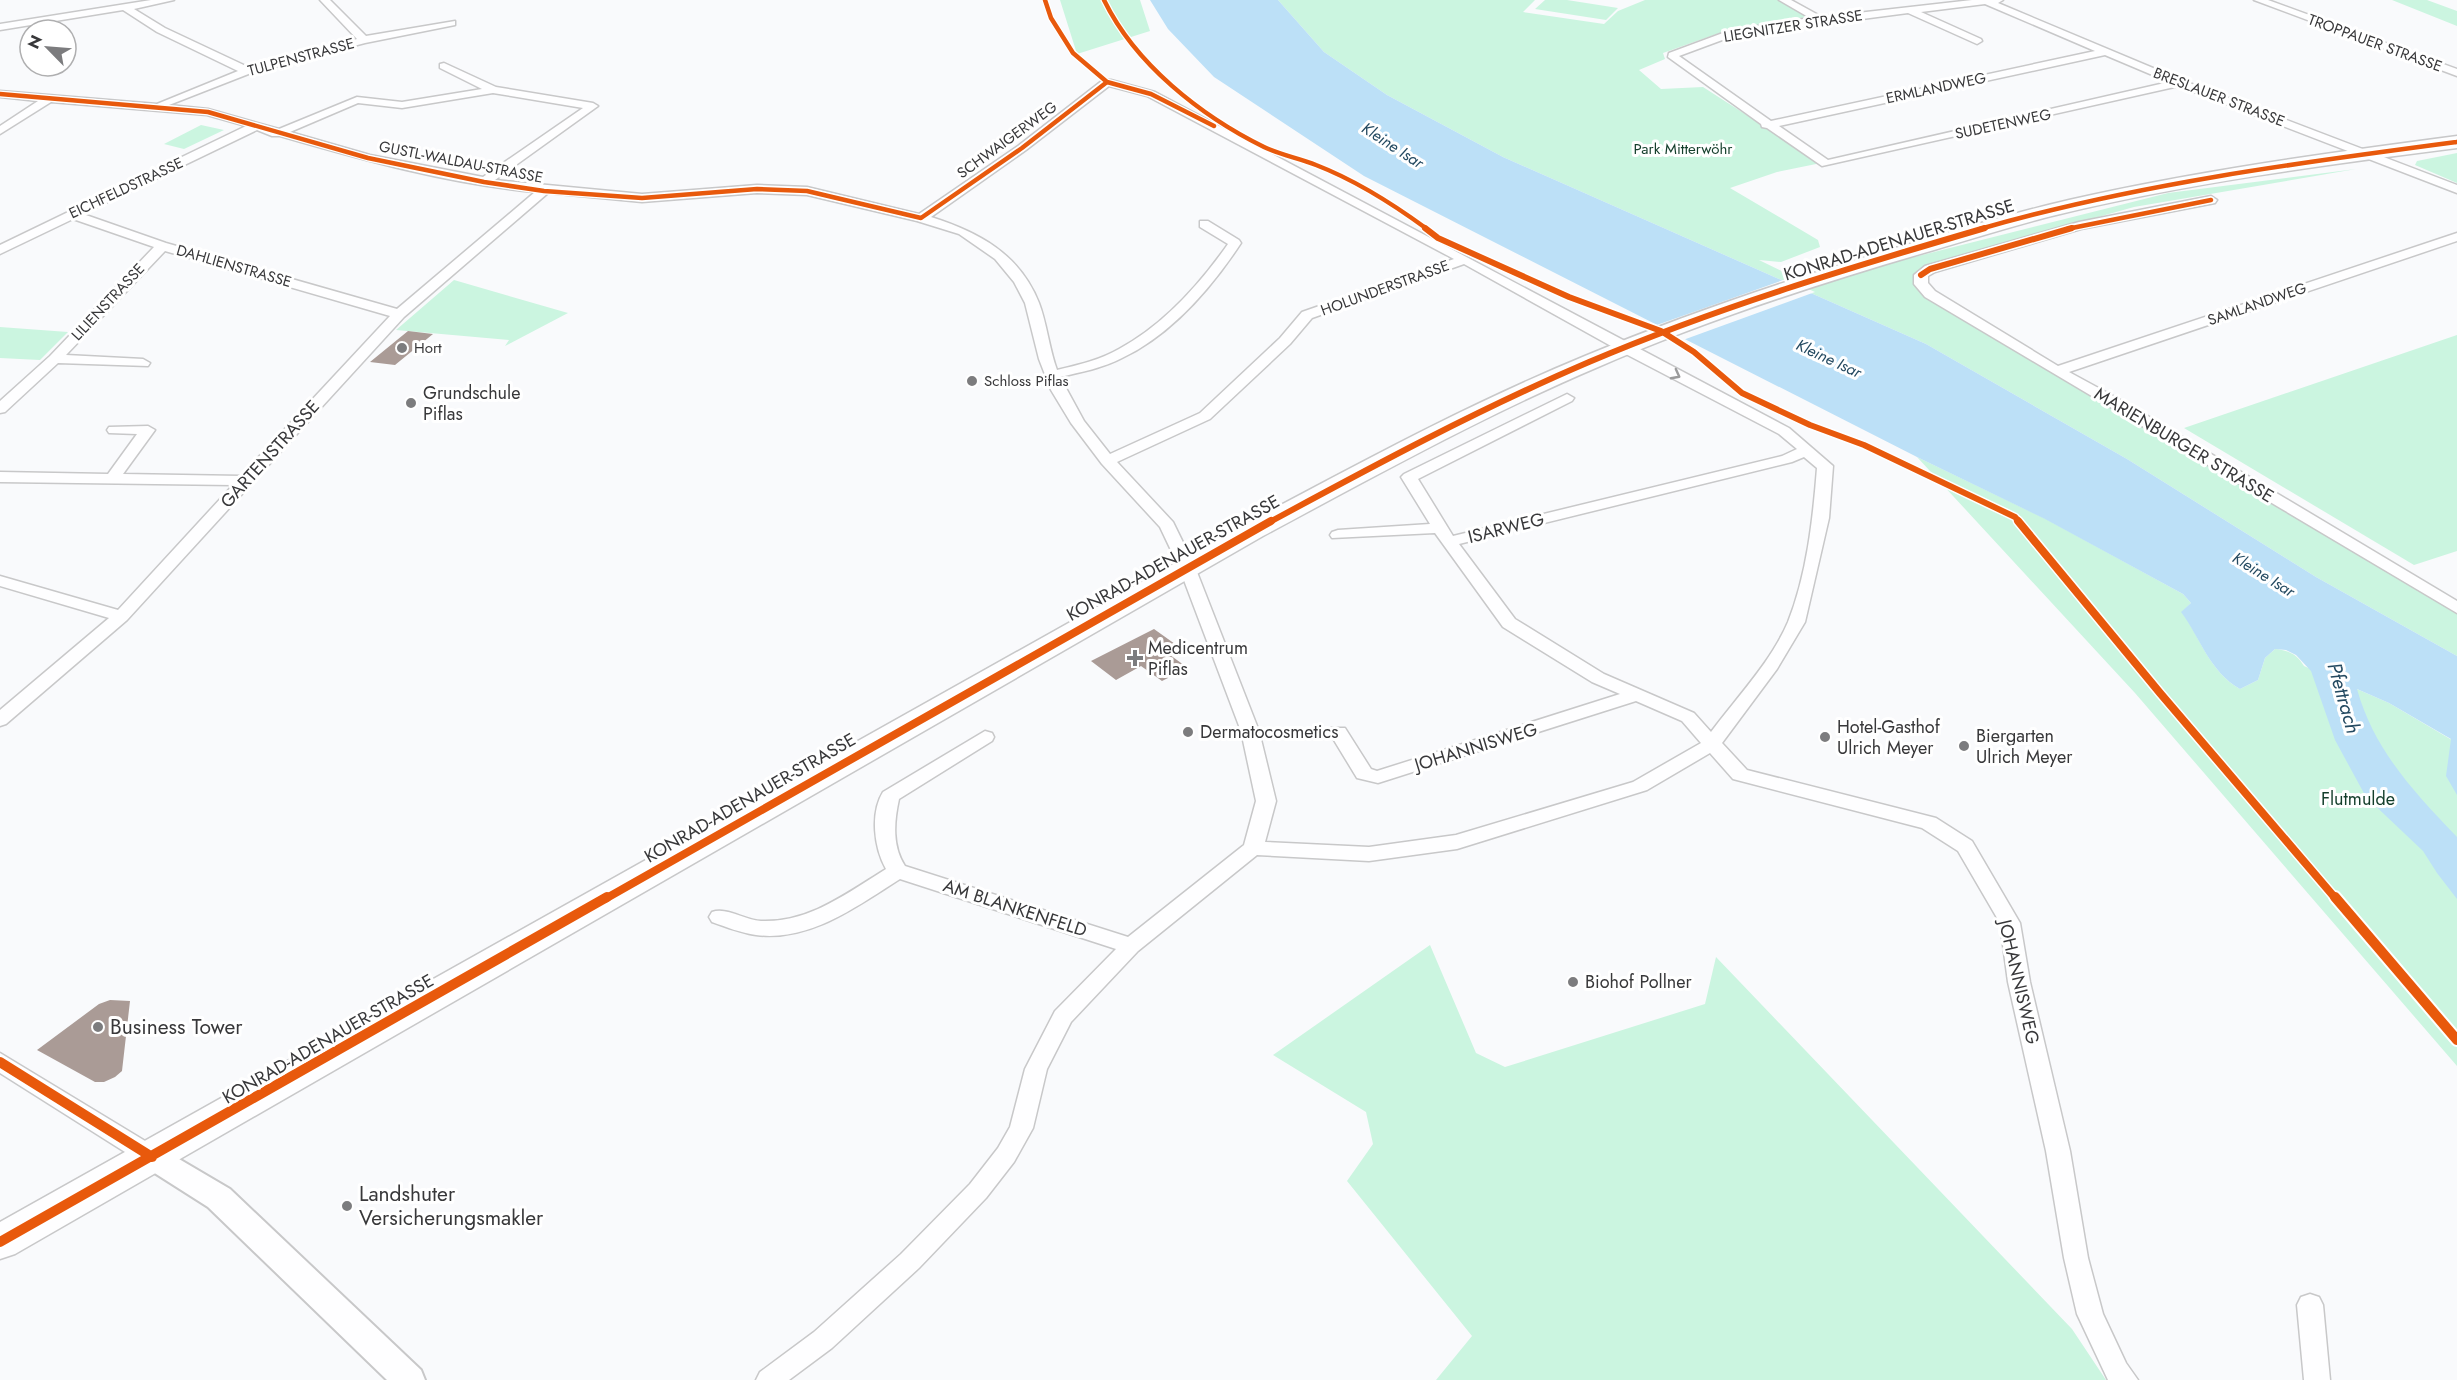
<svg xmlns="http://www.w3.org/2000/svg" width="2457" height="1380" viewBox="0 0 2457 1380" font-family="Jost,sans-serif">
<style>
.green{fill:#cbf5e0}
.water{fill:#bce0f7}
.pier{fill:#f9fafc}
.building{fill:#aa9b96}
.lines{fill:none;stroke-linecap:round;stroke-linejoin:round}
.minor-casing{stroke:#c8c8c9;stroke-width:3}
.tertiary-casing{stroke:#c8c8c9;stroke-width:4}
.primary-casing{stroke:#c8c8c9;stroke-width:3}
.minor{fill:#fefeff;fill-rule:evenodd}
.tertiary{fill:#fefeff;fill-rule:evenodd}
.primary{fill:#fefeff;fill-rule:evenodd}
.cycleway-far3-casing{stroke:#fff;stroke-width:7}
.cycleway-far2-casing{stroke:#fff;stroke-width:9}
.cycleway-far1-casing{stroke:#fff;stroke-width:11}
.cycleway-casing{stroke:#fff;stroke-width:14}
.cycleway-far3{stroke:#e8590c;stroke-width:4.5}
.cycleway-far2{stroke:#e8590c;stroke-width:6}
.cycleway-far1{stroke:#e8590c;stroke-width:8}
.cycleway{stroke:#e8590c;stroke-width:10}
.oneway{stroke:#9b9b9c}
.poi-dot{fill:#7c7c7e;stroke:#fff;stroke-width:2}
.labels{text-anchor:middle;stroke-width:6;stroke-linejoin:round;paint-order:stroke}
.far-street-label{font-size:15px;fill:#38383a;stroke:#fff}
.far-park-label{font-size:15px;fill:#133e2b;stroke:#fff}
.far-poi-label{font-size:15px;fill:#38383a;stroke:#fff;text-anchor:start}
.far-water-label{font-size:16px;font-style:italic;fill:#244a61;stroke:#fff}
.street-label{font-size:18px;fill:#38383a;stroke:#fff}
.poi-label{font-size:18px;fill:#38383a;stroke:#fff;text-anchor:start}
.park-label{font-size:18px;fill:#133e2b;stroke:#fff}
.water-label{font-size:20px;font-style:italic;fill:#244a61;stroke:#fff}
.near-poi-label{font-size:21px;fill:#38383a;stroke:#fff;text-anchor:start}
</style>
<rect width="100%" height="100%" fill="#f9fafc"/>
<path class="green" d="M 1060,0 L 1140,0 L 1150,31 L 1077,54 Z
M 1278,0 L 1535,0 L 1523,12 L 1604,24 L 1618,11 L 1645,0 L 1781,0 L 1807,17 L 1725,31 L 1663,53 L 1665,59 L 1639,70 L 1661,89 L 1703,87 L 1821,163 L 1777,172 L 1730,188 L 1818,240 L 1820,247 L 1781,262 L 1759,260 L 1814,287 L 1843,275 L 2168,193 L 2356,169 L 2134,207 L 1944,260 L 1928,269 L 1921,284 L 2457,608 L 2457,656 L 2316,577 L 2127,459 L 1926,344 L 1503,157 L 1387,95 L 1324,52 Z
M 1545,0 L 1567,0 L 1618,8 L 1606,20 L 1535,9 Z
M 2392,0 L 2427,0 L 2457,11 L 2457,26 Z
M 201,125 L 224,130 L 184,149 L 164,144 Z
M 2457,153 L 2457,183 L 2415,165 L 2417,161 Z
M 454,280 L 568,313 L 505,346 L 509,340 L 396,330 Z
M 0,327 L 68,332 L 40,360 L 0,358 Z
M 2457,335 L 2457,551 L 2414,565 L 2184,428 Z
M 1917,457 L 2046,519 L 2183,594 L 2191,603 L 2182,612 C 2201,639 2209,671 2240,689 L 2258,680 L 2265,658 L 2275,649 C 2288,650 2297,654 2304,666 L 2389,703 L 2457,743 L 2457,1066 L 2135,693 Z
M 1430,945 L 1476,1053 L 1505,1067 L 1705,1004 L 1716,957 L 2072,1329 L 2106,1380 L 1436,1380 L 1472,1336 L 1347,1181 L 1373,1144 L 1366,1112 L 1273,1055 Z"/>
<path class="water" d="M 1150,0 L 1278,0 L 1324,52 L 1387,95 L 1503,157 L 1926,344 L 2127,459 L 2316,577 L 2457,656 L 2457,795 L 2446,776 L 2451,739 L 2389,703 L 2357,689 C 2374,750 2414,792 2457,837 L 2457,899 L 2437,873 L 2423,851 L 2366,797 L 2335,740 L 2311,671 L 2296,655 L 2286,650 L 2275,649 L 2265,658 L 2258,680 L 2240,689 C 2209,671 2201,639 2181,612 L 2191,603 L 2183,594 L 2045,519 L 1917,457 L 1364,176 L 1214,77 L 1168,29 Z"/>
<path class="pier" d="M 1786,279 L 1815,292 L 1683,340 L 1654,326 Z"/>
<path class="building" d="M 408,331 L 433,334 L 395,365 L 370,362 Z
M 1154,629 L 1182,649 L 1170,655 L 1188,668 L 1162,681 L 1141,666 L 1116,680 L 1091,661 Z
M 110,1000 L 130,1001 L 122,1071 L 115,1077 L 104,1082 L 95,1082 L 37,1050 L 99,1004 Z"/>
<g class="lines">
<g class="minor-casing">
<path id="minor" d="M 151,0 L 174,0 L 134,9 L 165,28 L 248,67 L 357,39 L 320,0 L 330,0 L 366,36 L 455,21 L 455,25 L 365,43 L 251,73 L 169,105 L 208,109 L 279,129 L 357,97 L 402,102 L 482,89 L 440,68 L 440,64 L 444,63 L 496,87 L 593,103 L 598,106 L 495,180 L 642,194 L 757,185 L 807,187 L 919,214 L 1018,146 L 1103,80 L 1111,80 L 1155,92 L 1789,428 L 1833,466 L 1829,518 L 1805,622 L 1777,669 L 1722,743 L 1747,770 L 1936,818 L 1972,841 L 2020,923 L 2030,982 L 2070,1151 L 2088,1258 L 2103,1314 L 2126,1363 L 2138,1380 L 2108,1380 L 2077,1314 L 2064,1258 L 2046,1151 L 2008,982 L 2000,923 L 1958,851 L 1922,828 L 1733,779 L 1710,753 L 1647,790 L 1457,849 L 1369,861 L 1257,855 L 1138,951 L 1071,1022 L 1047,1069 L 1033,1128 L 1014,1162 L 986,1198 L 919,1268 L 832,1348 L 789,1380 L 756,1380 L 760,1372 L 814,1332 L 901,1254 L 970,1184 L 998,1148 L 1010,1127 L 1025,1069 L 1055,1011 L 1116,949 L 900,879 C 857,906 810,942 756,935 C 741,933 726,927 712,922 L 709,917 L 712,912 C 727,907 744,920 761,921 C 809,923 847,893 886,869 C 874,848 870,813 883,792 L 985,731 L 992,733 L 994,737 L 992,741 L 899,799 C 894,822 892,846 905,866 L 1128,937 L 1244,845 L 1256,801 L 1241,731 L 1179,567 L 1160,527 L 1102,464 L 1071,423 L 1051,390 L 1039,359 L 1025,303 L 1014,282 L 995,259 L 959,234 L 917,221 L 807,195 L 757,193 L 642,202 L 548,193 L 404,317 L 127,620 L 6,724 L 0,726 L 0,710 L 109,618 L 0,586 L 0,576 L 118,610 L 233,485 L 0,482 L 0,472 L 108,474 L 137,434 L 109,433 L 107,430 L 109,427 L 148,426 L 155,430 L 123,474 L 241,476 L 390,316 L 165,251 L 66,355 L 143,359 L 150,363 L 148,366 L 58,363 L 5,412 L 0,413 L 0,401 L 50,356 L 154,247 L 73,219 L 0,254 L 0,245 L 246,126 L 207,115 L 51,102 L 0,134 L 0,126 L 38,101 L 0,97 L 0,91 L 157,104 L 238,71 L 157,32 L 123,10 L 0,30 L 0,24 ZM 1109,86 L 1147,96 L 1454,259 L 1302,312 L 1280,338 L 1200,413 L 1110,454 L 1084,421 L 1060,377 C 1081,372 1103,368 1122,358 C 1171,335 1212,287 1241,243 L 1239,240 L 1208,221 L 1200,221 L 1200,227 L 1228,244 C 1200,284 1162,326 1119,349 C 1100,360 1078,365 1057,370 C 1049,348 1047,324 1039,303 C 1019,253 978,232 931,217 L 1026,150 ZM 493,93 L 583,108 L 483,177 L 370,155 L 290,132 L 358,103 L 402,108 ZM 257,130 L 272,136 L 280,136 C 363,160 449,184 535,192 L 397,309 L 166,243 L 83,214 ZM 1464,264 L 1620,351 L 1779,434 L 1797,449 L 1782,456 L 1453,536 L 1418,479 L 1572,401 L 1574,398 L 1567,394 L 1404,474 L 1401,477 L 1430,524 L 1338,530 L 1332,532 L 1330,535 L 1332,538 L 1435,533 L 1503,627 L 1592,682 L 1620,694 L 1377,771 L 1371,769 L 1345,728 L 1331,728 L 1329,732 L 1357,778 L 1378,783 L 1636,701 L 1682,721 L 1701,743 L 1633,782 L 1456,835 L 1369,847 L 1265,842 L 1276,801 L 1259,731 L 1195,567 L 1173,522 L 1117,462 L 1210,419 L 1290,344 L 1312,318 ZM 1804,457 L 1817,468 C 1813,519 1807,574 1788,622 C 1771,662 1737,697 1711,732 L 1694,713 L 1604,674 L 1515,619 L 1459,544 L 1792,462 Z
M 1779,0 L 1791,0 L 1822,17 L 1972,0 L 2003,0 L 1998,3 L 2184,81 L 2457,185 L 2457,193 L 2179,86 L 1822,166 L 1767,128 L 1762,127 L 1761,124 L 1668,57 L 1669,53 L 1731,30 L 1810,18 ZM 1985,4 L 2095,51 L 1771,121 L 1679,56 L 1733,36 L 1908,13 L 1977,44 L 1982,41 L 1981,39 L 1921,12 ZM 2105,55 L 2169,82 L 1828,160 L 1779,126 Z
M 2254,0 L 2268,0 L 2457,69 L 2457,76 Z
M 2211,196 L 2217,200 L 2215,203 L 2081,229 L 1935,272 L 1928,276 L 1928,283 L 1935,291 L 2058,366 L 2457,233 L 2457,241 L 2069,372 L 2126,403 L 2457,601 L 2457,613 L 1925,297 L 1914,284 L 1914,275 L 1925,266 L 2079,222 Z
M 0,1053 L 160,1150 L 164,1157 L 160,1164 L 152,1167 L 144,1164 L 0,1073 Z
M 2310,1294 L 2319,1297 L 2323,1305 L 2330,1380 L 2304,1380 L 2297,1305 L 2301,1297 Z"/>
</g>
<g class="tertiary-casing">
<path id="tertiary" d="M 152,1145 L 162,1149 L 230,1189 L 421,1370 L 425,1380 L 387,1380 L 208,1207 L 142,1165 L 137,1157 L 142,1149 Z"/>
</g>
<g class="primary-casing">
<path id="primary" d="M 2457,136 L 2457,148 C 2323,165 2188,183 2056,215 C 2015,225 1975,238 1934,250 C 1820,283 1707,320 1598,367 C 1483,416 1373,477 1263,536 L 15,1254 L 0,1259 L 0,1222 L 1245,524 C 1356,465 1468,404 1585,356 C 1696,310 1811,272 1926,239 C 1974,225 2021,211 2069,200 C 2197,171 2327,153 2457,136 Z"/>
</g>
<use href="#minor" class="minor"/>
<use href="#tertiary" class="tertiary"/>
<use href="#primary" class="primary"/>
<g class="cycleway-far3-casing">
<path id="cycleway-far3" d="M 1045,0 L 1051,18 L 1073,53 L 1107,82 L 1151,94 L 1214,126
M 1104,0 C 1135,64 1201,116 1264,147 C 1280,155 1299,158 1316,165 C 1355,180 1393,204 1427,229
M 0,94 L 208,112 L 368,158 L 484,182 L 544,191 L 642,198 L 757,189 L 807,191 L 921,218 L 1022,148 L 1107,82
M 1980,229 C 2136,184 2297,163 2457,142
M 2067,229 L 2211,200"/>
</g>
<g class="cycleway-far2-casing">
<path id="cycleway-far2" d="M 1425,228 L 1438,238 L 1569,297 L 1661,331 L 1694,352 L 1742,393 L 1810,425 L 1864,445 L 2015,517 L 2020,523
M 1921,275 L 1930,269 L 2072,228
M 1268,523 C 1373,466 1479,409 1589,362 C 1718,307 1852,267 1985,228"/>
</g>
<g class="cycleway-far1-casing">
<path id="cycleway-far1" d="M 2018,521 L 2160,693 L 2336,899
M 605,899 L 1271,521"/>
</g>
<g class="cycleway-casing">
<path id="cycleway" d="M 2335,897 L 2457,1040
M 0,1062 L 152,1157
M 0,1242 L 607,897"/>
</g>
<use href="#cycleway-far3" class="cycleway-far3"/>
<use href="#cycleway-far2" class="cycleway-far2"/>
<use href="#cycleway-far1" class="cycleway-far1"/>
<use href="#cycleway" class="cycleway"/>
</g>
<defs><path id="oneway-chevron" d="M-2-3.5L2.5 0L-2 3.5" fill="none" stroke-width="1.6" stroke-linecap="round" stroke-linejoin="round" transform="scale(1.5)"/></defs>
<use class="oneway" href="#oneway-chevron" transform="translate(1676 375) rotate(28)"/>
<g class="poi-dot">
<circle cx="402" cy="348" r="6"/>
<circle cx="972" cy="381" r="6"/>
<circle cx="411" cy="403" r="6"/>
<path d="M1132 649h6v6h6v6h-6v6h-6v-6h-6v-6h6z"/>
<circle cx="1188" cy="732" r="6"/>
<circle cx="1825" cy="737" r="6"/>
<circle cx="1964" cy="746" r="6"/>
<circle cx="1573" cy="982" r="6"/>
<circle cx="98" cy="1027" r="6"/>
<circle cx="347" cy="1206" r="6"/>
</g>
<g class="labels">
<g class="far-street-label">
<text transform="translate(1793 26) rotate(-9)" y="5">LIEGNITZER STRASSE</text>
<text transform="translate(2375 43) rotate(20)" y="5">TROPPAUER STRASSE</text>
<text transform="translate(301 57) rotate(-15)" y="5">TULPENSTRASSE</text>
<text transform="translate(1936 88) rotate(-12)" y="5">ERMLANDWEG</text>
<text transform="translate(2219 97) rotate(21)" y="5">BRESLAUER STRASSE</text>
<text transform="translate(2003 124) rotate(-12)" y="5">SUDETENWEG</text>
<text transform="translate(1007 140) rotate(-36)" y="5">SCHWAIGERWEG</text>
<text transform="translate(461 162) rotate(11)" y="5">GUSTL-WALDAU-STRASSE</text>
<text transform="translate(126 188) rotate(-25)" y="5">EICHFELDSTRASSE</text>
<text transform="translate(234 266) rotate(16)" y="5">DAHLIENSTRASSE</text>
<text transform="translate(1385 288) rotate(-20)" y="5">HOLUNDERSTRASSE</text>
<text transform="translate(108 302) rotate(-47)" y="5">LILIENSTRASSE</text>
<text transform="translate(2257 304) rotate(-19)" y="5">SAMLANDWEG</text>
</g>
<g class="far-park-label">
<text x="1683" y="154">Park Mitterwöhr</text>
</g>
<g class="far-poi-label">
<text x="414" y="353">Hort</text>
<text x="984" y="386">Schloss Piflas</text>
</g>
<g class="far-water-label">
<text transform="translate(1393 145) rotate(33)" y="6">Kleine Isar</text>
<text transform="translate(1829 358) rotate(25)" y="6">Kleine Isar</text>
<text transform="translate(2264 574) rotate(32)" y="6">Kleine Isar</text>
</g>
<g class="street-label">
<text transform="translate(1899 240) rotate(-17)" y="6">KONRAD-ADENAUER-STRASSE</text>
<text transform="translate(2184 445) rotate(31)" y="6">MARIENBURGER STRASSE</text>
<text transform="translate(270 454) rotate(-48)" y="6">GARTENSTRASSE</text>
<text transform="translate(1506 528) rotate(-14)" y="6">ISARWEG</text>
<text transform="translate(1173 558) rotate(-29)" y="6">KONRAD-ADENAUER-STRASSE</text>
<text transform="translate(1476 747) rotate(-17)" y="6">JOHANNISWEG</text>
<text transform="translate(750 798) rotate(-30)" y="6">KONRAD-ADENAUER-STRASSE</text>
<text transform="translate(1015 908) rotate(18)" y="6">AM BLANKENFELD</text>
<text transform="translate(2019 982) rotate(77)" y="6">JOHANNISWEG</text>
<text transform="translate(328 1039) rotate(-30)" y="6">KONRAD-ADENAUER-STRASSE</text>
</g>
<g class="poi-label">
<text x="423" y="399">Grundschule<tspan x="423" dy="21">Piflas</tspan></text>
<text x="1148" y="654">Medicentrum<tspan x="1148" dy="21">Piflas</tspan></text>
<text x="1837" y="733">Hotel-Gasthof<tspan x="1837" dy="21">Ulrich Meyer</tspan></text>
<text x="1200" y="738">Dermatocosmetics</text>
<text x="1976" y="742">Biergarten<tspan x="1976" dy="21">Ulrich Meyer</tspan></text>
<text x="1585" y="988">Biohof Pollner</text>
</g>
<g class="park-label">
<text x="2358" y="805">Flutmulde</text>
</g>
<g class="water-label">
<text transform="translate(2344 698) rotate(74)" y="7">Pfettrach</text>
</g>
<g class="near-poi-label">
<text x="110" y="1034">Business Tower</text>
<text x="359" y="1201">Landshuter<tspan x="359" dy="24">Versicherungsmakler</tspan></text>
</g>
</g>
<g transform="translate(48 48) rotate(295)"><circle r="28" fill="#ffffff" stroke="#afafb0" stroke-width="1.5"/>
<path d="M0-4.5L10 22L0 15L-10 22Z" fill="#7c7c7e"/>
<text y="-9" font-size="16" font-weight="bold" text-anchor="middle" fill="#38383a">N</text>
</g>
</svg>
